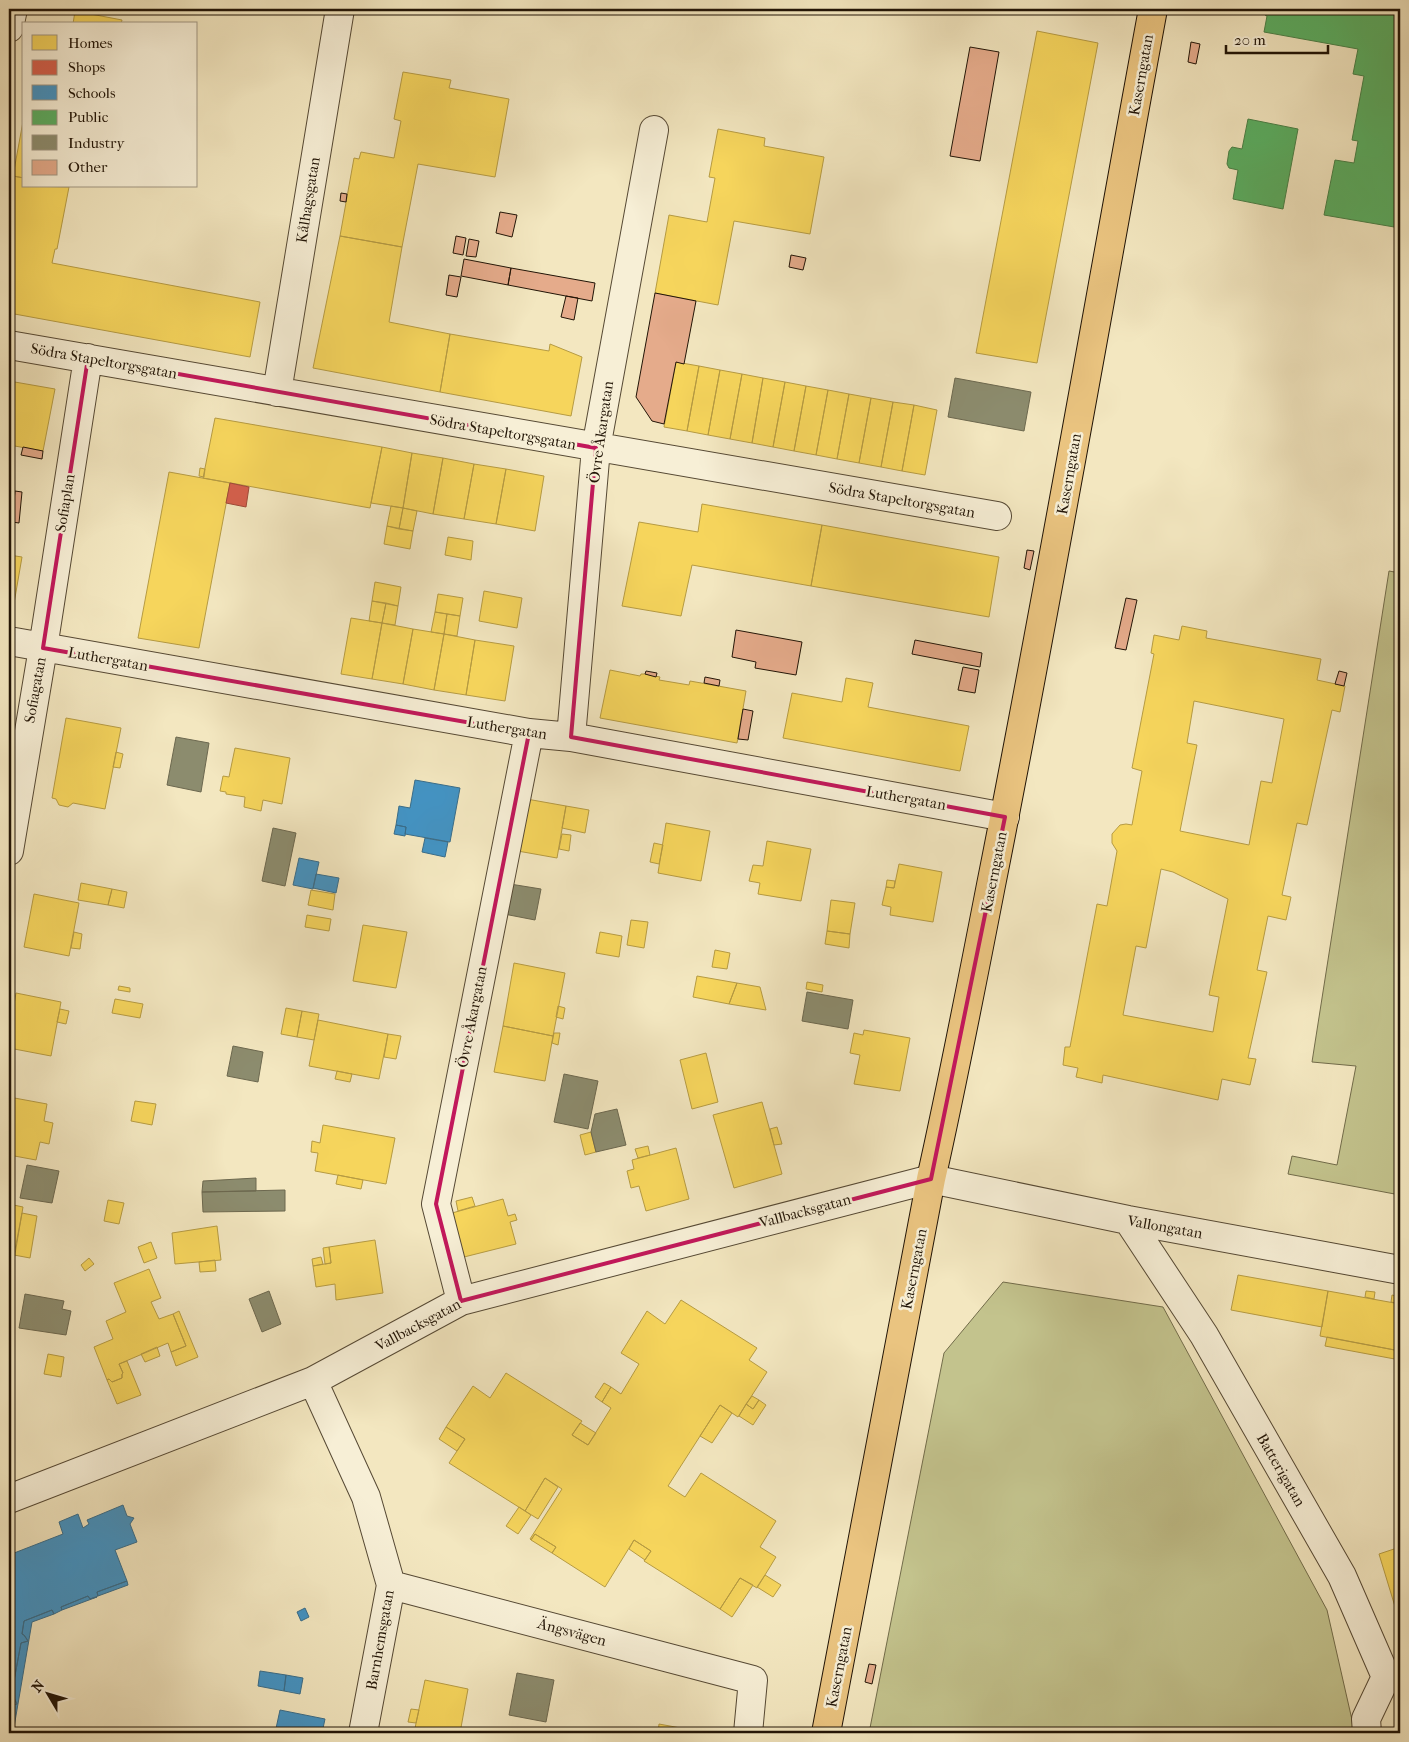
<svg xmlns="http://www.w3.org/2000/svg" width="1409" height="1742" viewBox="0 0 1409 1742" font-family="'IM FELL French Canon',serif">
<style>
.green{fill:#c3c38d;stroke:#726c4a}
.homes{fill:#f6d55c;stroke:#b69b42;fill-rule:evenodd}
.shops{fill:#d6604d;stroke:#a04938}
.schools{fill:#4393c3;stroke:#396d8a}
.public{fill:#5aae61;stroke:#498046}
.industry{fill:#8c8c6e;stroke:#6c684f}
.building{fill:#e5ab8b;stroke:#211406}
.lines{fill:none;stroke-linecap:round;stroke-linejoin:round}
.minor-casing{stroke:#564934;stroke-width:30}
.major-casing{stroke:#211406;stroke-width:30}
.minor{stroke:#f7efd6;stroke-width:28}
.major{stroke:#eac480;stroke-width:28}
.marked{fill:none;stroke:#c2185b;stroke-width:4;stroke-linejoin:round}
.labels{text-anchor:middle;stroke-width:5;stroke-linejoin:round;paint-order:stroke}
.street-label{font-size:15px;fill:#211406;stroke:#f7efd6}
</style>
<rect width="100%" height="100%" fill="#f3e7c0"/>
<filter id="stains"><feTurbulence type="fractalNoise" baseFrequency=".004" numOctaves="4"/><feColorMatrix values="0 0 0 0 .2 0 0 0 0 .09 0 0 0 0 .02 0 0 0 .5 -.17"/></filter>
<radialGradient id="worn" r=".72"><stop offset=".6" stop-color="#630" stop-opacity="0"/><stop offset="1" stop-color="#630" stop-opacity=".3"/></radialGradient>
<path class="green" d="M 1389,571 L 1400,573 L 1400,1195 L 1288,1174 L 1292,1156 L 1337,1165 L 1356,1066 L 1312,1062 Z
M 1003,1282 L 1163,1307 L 1327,1610 L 1355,1733 L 869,1733 L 944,1353 Z"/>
<path class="homes" d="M 75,11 L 122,20 L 121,24 L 73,24 Z
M 1037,31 L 1098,43 L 1037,363 L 976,353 Z
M 403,72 L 451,80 L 449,88 L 509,99 L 495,177 L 418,164 L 402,247 L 340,236 L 354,158 L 359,159 L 361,152 L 394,158 L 401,121 L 394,119 Z
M 24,116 L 24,178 L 13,176 Z
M 718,129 L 765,138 L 764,146 L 824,157 L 810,234 L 734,221 L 718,305 L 655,293 L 669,215 L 707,222 L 715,178 L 709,177 Z
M 13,176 L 24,178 L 24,186 L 69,187 L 57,249 L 55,249 L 52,263 L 260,302 L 250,357 L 9,313 L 9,197 Z
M 340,236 L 402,247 L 389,322 L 450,334 L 440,392 L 313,368 Z
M 450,334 L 549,351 L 550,344 L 582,357 L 571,416 L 440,392 Z
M 676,362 L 699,366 L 687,431 L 664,427 Z
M 699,366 L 720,370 L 708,435 L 687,431 Z
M 720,370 L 742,374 L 730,439 L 708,435 Z
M 742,374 L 763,378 L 752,443 L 730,439 Z
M 763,378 L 785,382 L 773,447 L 752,443 Z
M 9,381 L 55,389 L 43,451 L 9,445 Z
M 785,382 L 806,386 L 794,451 L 773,447 Z
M 806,386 L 828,390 L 816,455 L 794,451 Z
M 828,390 L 849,394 L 837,459 L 816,455 Z
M 849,394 L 871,398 L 859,463 L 837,459 Z
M 871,398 L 893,402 L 881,467 L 859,463 Z
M 893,402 L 914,405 L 902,471 L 881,467 Z
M 914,405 L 937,410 L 925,475 L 902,471 Z
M 215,418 L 382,447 L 370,508 L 203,478 Z
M 382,447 L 412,453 L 403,508 L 371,503 Z
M 412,453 L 443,458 L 433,514 L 403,508 Z
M 443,458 L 474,464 L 464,519 L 433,514 Z
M 474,464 L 506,469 L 496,524 L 464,519 Z
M 200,468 L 205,469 L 204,477 L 199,476 Z
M 506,469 L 544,476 L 535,531 L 496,524 Z
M 169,472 L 230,483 L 199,648 L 138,638 Z
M 702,504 L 822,525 L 811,586 L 692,565 L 681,616 L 622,606 L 639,522 L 698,532 Z
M 391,506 L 403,508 L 399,529 L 387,526 Z
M 403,508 L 417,511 L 413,531 L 399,529 Z
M 822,525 L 999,557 L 989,617 L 811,586 Z
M 387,526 L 413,531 L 410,549 L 384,544 Z
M 448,537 L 473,541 L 471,560 L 445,555 Z
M 9,555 L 22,557 L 12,615 L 9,615 Z
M 375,582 L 401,587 L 398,606 L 372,601 Z
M 484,591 L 522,598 L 517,628 L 479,621 Z
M 438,594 L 463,598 L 460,616 L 435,612 Z
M 372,601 L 386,603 L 382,623 L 369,621 Z
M 386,603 L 398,606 L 395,625 L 382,623 Z
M 435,612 L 447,614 L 444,634 L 431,632 Z
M 447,614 L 460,616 L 457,636 L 444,634 Z
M 351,618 L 382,623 L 372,679 L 341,674 Z
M 382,623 L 413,629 L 403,684 L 372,679 Z
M 1182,626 L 1207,631 L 1206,638 L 1321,659 L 1317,680 L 1345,686 L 1340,712 L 1332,710 L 1307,825 L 1297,823 L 1282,895 L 1291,897 L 1286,920 L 1268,916 L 1257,970 L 1267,972 L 1248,1058 L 1256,1059 L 1250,1085 L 1222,1079 L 1218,1100 L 1103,1075 L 1102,1083 L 1076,1077 L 1078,1068 L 1063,1065 L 1065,1047 L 1070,1047 L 1097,904 L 1107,906 L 1117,851 L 1112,843 L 1112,834 L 1120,825 L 1126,824 L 1132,825 L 1142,771 L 1132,768 L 1154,654 L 1151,653 L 1154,635 L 1179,640 ZM 1194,701 L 1284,719 L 1272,783 L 1261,781 L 1249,845 L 1180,831 L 1197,745 L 1187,743 ZM 1161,869 L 1173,872 L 1228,899 L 1209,995 L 1219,997 L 1213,1032 L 1123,1015 L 1136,946 L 1146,948 Z
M 413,629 L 444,634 L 434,690 L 403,684 Z
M 444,634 L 475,640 L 466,695 L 434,690 Z
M 475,640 L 514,646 L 505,701 L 466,695 Z
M 610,670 L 640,676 L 641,674 L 645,674 L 660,677 L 659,680 L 689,685 L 690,681 L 746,691 L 737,743 L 600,718 Z
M 846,678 L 873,683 L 868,707 L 969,726 L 960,771 L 783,738 L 792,693 L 842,702 Z
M 66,718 L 121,728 L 105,809 L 73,803 L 68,807 L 59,805 L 56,799 L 52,798 Z
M 235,748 L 290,758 L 282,804 L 263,800 L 261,811 L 244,807 L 245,797 L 226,794 L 226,792 L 220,791 L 223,776 L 229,777 Z
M 116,752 L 123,754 L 120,768 L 113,767 Z
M 521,798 L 566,806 L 557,858 L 512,850 Z
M 566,806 L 589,810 L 585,833 L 562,828 Z
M 666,823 L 710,831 L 701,881 L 658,873 Z
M 562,834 L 571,835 L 569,851 L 559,849 Z
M 767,841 L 811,849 L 801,901 L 758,894 L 760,883 L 749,881 L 753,865 L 763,866 Z
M 654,843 L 663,845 L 659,864 L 650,862 Z
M 899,864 L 942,872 L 933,922 L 890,915 L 891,907 L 882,905 L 886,887 L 894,888 Z
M 887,880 L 895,881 L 894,888 L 886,887 Z
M 81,883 L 112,889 L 108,905 L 78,900 Z
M 112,889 L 127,892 L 124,908 L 108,905 Z
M 311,890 L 335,894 L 333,910 L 308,905 Z
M 34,894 L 79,903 L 69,956 L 24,947 Z
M 831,900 L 855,903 L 850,934 L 827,931 Z
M 307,915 L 331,919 L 329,931 L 305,927 Z
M 631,920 L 648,922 L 644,948 L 627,945 Z
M 363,925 L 407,932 L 396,988 L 353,981 Z
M 827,931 L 850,934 L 849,948 L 825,944 Z
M 74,932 L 82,934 L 80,949 L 71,948 Z
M 600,932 L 622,936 L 619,957 L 596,953 Z
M 715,950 L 730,953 L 727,969 L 712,967 Z
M 514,963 L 565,973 L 553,1036 L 503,1026 Z
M 697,976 L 737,983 L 729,1004 L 693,997 Z
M 807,982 L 823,985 L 822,992 L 806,989 Z
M 737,983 L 760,987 L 766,1010 L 729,1004 Z
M 119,986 L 130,988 L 130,992 L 118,990 Z
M 16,993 L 61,1002 L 51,1056 L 9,1048 L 9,1033 Z
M 115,999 L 143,1004 L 140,1018 L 112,1013 Z
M 558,1006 L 565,1008 L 563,1019 L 556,1017 Z
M 286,1008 L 302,1011 L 297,1037 L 281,1034 Z
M 60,1009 L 69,1011 L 66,1024 L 57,1022 Z
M 302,1011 L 319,1014 L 314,1040 L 297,1037 Z
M 318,1020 L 388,1034 L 379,1079 L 309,1066 Z
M 503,1026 L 553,1036 L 545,1081 L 494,1072 Z
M 864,1030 L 910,1038 L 900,1091 L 854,1084 L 860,1055 L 850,1053 L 854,1033 L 863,1035 Z
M 554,1033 L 560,1033 L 558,1045 L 552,1043 Z
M 388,1034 L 401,1036 L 396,1059 L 384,1057 Z
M 706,1053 L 718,1102 L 692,1109 L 680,1060 Z
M 337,1071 L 352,1074 L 350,1082 L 335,1079 Z
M 9,1097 L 47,1104 L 44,1121 L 53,1123 L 49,1144 L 40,1142 L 36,1160 L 9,1155 Z
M 135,1101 L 156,1104 L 152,1125 L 131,1121 Z
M 762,1102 L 782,1174 L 734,1188 L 713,1115 Z
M 323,1125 L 395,1138 L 386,1184 L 315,1171 L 318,1153 L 311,1152 L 312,1141 L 320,1143 Z
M 777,1127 L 782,1144 L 774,1145 L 770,1129 Z
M 591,1132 L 596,1152 L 585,1155 L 580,1135 Z
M 648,1146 L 650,1155 L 638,1158 L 635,1149 Z
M 676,1148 L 689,1199 L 646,1211 L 639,1186 L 631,1188 L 627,1171 L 634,1169 L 632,1160 Z
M 338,1175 L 363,1180 L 361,1189 L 336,1184 Z
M 472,1197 L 475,1206 L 458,1211 L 456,1201 Z
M 503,1199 L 508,1216 L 515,1214 L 517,1220 L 510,1222 L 516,1244 L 464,1257 L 452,1213 Z
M 108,1200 L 124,1203 L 119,1224 L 104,1221 Z
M 9,1204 L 23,1207 L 14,1260 L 9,1259 Z
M 22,1213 L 37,1216 L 30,1258 L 14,1255 Z
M 217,1226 L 221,1260 L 175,1264 L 172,1233 Z
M 375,1240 L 383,1293 L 336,1300 L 335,1284 L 316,1287 L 313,1266 L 331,1263 L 329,1247 Z
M 151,1242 L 157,1258 L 144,1263 L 138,1247 Z
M 329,1247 L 331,1263 L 325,1264 L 323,1248 Z
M 321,1257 L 323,1264 L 313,1266 L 312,1259 Z
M 89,1258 L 94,1264 L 85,1271 L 81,1265 Z
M 215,1260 L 216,1271 L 200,1272 L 199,1262 Z
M 149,1269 L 161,1298 L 151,1302 L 159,1319 L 173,1314 L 186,1346 L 171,1352 L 168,1343 L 119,1364 L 123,1373 L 122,1374 L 122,1378 L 112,1382 L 109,1379 L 107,1380 L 94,1347 L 113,1339 L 106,1321 L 126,1312 L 114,1283 Z
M 1238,1275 L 1328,1291 L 1322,1327 L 1231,1310 Z
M 1328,1291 L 1400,1304 L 1400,1351 L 1320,1336 Z
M 1366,1291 L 1375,1292 L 1374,1299 L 1365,1297 Z
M 1392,1295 L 1400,1297 L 1400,1304 L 1391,1302 Z
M 681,1300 L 757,1348 L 749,1360 L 767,1372 L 738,1417 L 720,1405 L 668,1486 L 685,1497 L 701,1473 L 776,1521 L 760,1547 L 776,1557 L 757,1588 L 740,1578 L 720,1609 L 644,1561 L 651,1551 L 634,1540 L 605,1587 L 552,1553 L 556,1547 L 535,1534 L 531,1540 L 530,1539 L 562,1489 L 545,1478 L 525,1511 L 449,1463 L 465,1439 L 446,1427 L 473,1386 L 490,1398 L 506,1373 L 582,1421 L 572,1435 L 588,1445 L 611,1408 L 602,1402 L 611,1387 L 621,1394 L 639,1364 L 621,1353 L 647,1311 L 665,1324 Z
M 179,1311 L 198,1357 L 176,1366 L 171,1352 L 186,1346 L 173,1314 Z
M 1327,1337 L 1400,1351 L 1400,1360 L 1325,1346 Z
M 157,1347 L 160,1356 L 145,1362 L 141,1354 Z
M 48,1354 L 64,1357 L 61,1377 L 44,1374 Z
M 127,1361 L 141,1395 L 117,1404 L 107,1380 L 109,1379 L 112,1382 L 122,1378 L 122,1374 L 123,1373 L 119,1364 Z
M 604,1383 L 611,1387 L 602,1402 L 595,1397 Z
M 752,1396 L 759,1400 L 753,1409 L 746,1404 Z
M 759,1400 L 766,1405 L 753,1425 L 739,1416 L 746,1404 L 753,1409 Z
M 720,1405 L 732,1413 L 712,1443 L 700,1436 Z
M 580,1423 L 596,1433 L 588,1445 L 572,1435 Z
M 446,1427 L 465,1439 L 457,1451 L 439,1439 Z
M 545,1478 L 558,1487 L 538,1519 L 525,1511 Z
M 519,1507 L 531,1515 L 518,1534 L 506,1526 Z
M 535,1534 L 556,1547 L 552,1553 L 531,1540 Z
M 634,1540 L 651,1551 L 645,1560 L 629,1549 Z
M 1400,1547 L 1400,1623 L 1379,1554 Z
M 765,1575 L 781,1585 L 773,1597 L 757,1587 Z
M 740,1578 L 753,1585 L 732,1617 L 720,1609 Z
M 425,1680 L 468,1689 L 460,1733 L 414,1733 Z
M 411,1709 L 419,1710 L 416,1723 L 408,1722 Z
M 659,1724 L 702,1732 L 702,1733 L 658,1733 Z"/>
<path class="shops" d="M 230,483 L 249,487 L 246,507 L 226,503 Z"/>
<path class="schools" d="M 415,780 L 460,788 L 450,842 L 405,834 L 406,827 L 396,825 L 399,806 L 410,808 Z
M 396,825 L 406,827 L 405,836 L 394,834 Z
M 425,838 L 448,842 L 445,857 L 422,852 Z
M 299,858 L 319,862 L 313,889 L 293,885 Z
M 316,874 L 339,878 L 336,893 L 313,888 Z
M 123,1505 L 127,1516 L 134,1518 L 130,1524 L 137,1542 L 115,1550 L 127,1581 L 97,1592 L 98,1596 L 90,1599 L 88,1596 L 61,1607 L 62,1610 L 54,1614 L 52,1610 L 24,1621 L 22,1634 L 24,1635 L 28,1641 L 21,1643 L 11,1697 L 14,1698 L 17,1704 L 10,1706 L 9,1712 L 9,1555 L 63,1534 L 59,1522 L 78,1514 L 83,1528 L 89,1524 L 87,1520 Z
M 127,1581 L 128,1585 L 98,1596 L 97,1592 Z
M 88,1596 L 90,1599 L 97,1597 L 62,1610 L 61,1607 Z
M 305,1608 L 309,1617 L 301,1621 L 297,1612 Z
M 52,1610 L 54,1614 L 32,1622 L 13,1733 L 9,1733 L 9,1729 L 13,1728 L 9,1722 L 10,1706 L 17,1704 L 14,1698 L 11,1697 L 21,1643 L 28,1641 L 24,1635 L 22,1634 L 24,1621 Z
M 260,1671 L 286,1675 L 284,1691 L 258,1686 Z
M 286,1675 L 303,1678 L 300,1694 L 284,1691 Z
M 280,1710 L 325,1719 L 322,1733 L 275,1733 Z"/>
<path class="public" d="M 1266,9 L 1400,9 L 1400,228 L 1324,215 L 1335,160 L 1354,163 L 1358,141 L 1352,140 L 1364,76 L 1353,74 L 1358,49 L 1264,32 L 1267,16 L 1265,15 Z
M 1248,119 L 1298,129 L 1283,209 L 1233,199 L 1238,170 L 1229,168 L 1227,164 L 1229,151 L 1232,147 L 1242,149 Z"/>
<path class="industry" d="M 955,378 L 1031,392 L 1024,431 L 948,417 Z
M 176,737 L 209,743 L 201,792 L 167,785 Z
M 273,828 L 296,833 L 285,886 L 262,881 Z
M 510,884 L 541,889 L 535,920 L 504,914 Z
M 807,992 L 853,1000 L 848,1029 L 802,1021 Z
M 233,1046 L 263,1052 L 258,1082 L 227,1076 Z
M 564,1074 L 598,1081 L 588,1129 L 554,1122 Z
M 617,1109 L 626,1145 L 596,1152 L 591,1132 L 595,1114 Z
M 27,1165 L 59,1171 L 52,1203 L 20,1198 Z
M 256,1178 L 256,1191 L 202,1192 L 203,1181 Z
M 285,1190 L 285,1211 L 203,1212 L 202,1192 Z
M 269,1291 L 281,1324 L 262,1332 L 249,1299 Z
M 25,1294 L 64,1301 L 62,1309 L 71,1311 L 66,1335 L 19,1328 Z
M 517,1673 L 554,1680 L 546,1722 L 509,1715 Z"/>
<path class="building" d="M 1191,42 L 1200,44 L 1196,64 L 1188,62 Z
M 970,47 L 999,52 L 980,161 L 950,156 Z
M 341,193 L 347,194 L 346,202 L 340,201 Z
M 500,212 L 517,215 L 512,237 L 496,233 Z
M 456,236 L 466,238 L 463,255 L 453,253 Z
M 469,239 L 479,241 L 476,257 L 466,256 Z
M 791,255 L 806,258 L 803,270 L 789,267 Z
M 464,259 L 511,268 L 508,285 L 461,276 Z
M 511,268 L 595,283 L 592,301 L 508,285 Z
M 449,275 L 461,277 L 457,297 L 446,295 Z
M 655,293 L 696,301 L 684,364 L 676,362 L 664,424 L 652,421 L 636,397 Z
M 566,296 L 578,298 L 574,320 L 561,317 Z
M 23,447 L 43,451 L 42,459 L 21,455 Z
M 15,491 L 22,492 L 19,523 L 12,522 Z
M 1027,550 L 1034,551 L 1030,570 L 1024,568 Z
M 1126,598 L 1137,600 L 1126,650 L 1115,648 Z
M 736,630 L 802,642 L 796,675 L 755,668 L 756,662 L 732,657 Z
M 915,640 L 982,653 L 980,667 L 912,654 Z
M 963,667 L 979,670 L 975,693 L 958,690 Z
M 646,671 L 657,673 L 656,677 L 645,674 Z
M 1339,671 L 1347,673 L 1344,686 L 1335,684 Z
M 705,677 L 720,680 L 719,686 L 704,683 Z
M 743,709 L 753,711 L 748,740 L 738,739 Z
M 869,1664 L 876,1665 L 872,1684 L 865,1682 Z"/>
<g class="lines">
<g class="minor-casing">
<path id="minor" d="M 9,28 L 13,9
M 9,345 L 997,516
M 277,392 L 340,9
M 9,641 L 529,733 L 571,737 L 1005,817
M 571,737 L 596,448 L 654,130
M 9,851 L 43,648 L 88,358
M 1128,1220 L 1204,1335 L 1342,1576 L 1386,1677 L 1366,1719 L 1367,1733
M 461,1301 L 436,1204 L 529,733
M 313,1381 L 366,1497 L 391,1585 L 363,1733
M 9,1499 L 313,1381 L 461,1301 L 931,1179 L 1128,1220 L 1400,1270
M 391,1585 L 753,1680 L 748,1733"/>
</g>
<g class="major-casing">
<path id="major" d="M 826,1733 L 931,1179 C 953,1081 972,983 991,885 C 1049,594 1099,301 1153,9"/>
</g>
<use href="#minor" class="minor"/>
<use href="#major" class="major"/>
</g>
<path class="marked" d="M 88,358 L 596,448 L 571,737 L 1005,817 L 931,1179 L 461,1301 L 436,1204 L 529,733 L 43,648 Z"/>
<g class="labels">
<g class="street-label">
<text transform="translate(1141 75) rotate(-80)" y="5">Kaserngatan</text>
<text transform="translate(308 200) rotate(-81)" y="5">Kålhagsgatan</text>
<text transform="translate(104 361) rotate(10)" y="5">Södra Stapeltorgsgatan</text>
<text transform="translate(503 432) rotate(10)" y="5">Södra Stapeltorgsgatan</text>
<text transform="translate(601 432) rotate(-82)" y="5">Övre Åkargatan</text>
<text transform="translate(1069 474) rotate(-80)" y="5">Kaserngatan</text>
<text transform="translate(902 500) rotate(10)" y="5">Södra Stapeltorgsgatan</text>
<text transform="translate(65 503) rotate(-81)" y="5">Sofiaplan</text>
<text transform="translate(108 659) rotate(10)" y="5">Luthergatan</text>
<text transform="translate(35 690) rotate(-80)" y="5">Sofiagatan</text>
<text transform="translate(507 728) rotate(9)" y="5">Luthergatan</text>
<text transform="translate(906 798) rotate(10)" y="5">Luthergatan</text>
<text transform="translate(994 872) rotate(-79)" y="5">Kaserngatan</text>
<text transform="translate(472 1017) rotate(-79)" y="5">Övre Åkargatan</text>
<text transform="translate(805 1211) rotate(-15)" y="5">Vallbacksgatan</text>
<text transform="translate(1165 1227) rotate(10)" y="5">Vallongatan</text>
<text transform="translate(914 1269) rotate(-79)" y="5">Kaserngatan</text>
<text transform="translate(418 1325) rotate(-28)" y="5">Vallbacksgatan</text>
<text transform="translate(1281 1470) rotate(60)" y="5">Batterigatan</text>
<text transform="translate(572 1632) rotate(15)" y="5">Ängsvägen</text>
<text transform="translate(380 1640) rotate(-80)" y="5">Barnhemsgatan</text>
<text transform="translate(839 1667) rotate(-79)" y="5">Kaserngatan</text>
</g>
</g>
<rect width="1409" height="1742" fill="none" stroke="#f3e7c0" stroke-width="30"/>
<rect x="10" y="10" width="1389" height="1722" fill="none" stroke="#211406" stroke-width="2.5"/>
<rect x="15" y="15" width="1379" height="1712" fill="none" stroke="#211406"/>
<rect x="22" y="22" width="175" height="165" fill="#f7efd6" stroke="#a19783"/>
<rect x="32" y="35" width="25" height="15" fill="#f6d55c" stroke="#a19783"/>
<text x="68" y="48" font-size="15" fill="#211406">Homes</text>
<rect x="32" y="60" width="25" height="15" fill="#d6604d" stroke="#a19783"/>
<text x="68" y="72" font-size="15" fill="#211406">Shops</text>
<rect x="32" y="85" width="25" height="15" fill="#4393c3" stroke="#a19783"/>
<text x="68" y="98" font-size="15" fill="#211406">Schools</text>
<rect x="32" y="110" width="25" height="15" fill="#5aae61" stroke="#a19783"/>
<text x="68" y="122" font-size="15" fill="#211406">Public</text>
<rect x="32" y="135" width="25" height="15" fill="#8c8c6e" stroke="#a19783"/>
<text x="68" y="148" font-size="15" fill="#211406">Industry</text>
<rect x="32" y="160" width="25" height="15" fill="#e5ab8b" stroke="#a19783"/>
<text x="68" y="172" font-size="15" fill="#211406">Other</text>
<g transform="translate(48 1694) rotate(308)" stroke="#f7efd6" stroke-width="4" paint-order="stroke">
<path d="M0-4L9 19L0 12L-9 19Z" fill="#211406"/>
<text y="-8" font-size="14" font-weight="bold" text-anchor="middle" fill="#211406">N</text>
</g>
<path d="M1226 45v8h102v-8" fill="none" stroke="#211406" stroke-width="2.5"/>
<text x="1234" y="45" font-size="15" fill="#211406" stroke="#f7efd6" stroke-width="4" paint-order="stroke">20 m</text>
<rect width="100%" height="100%" filter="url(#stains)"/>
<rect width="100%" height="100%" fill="url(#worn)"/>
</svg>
